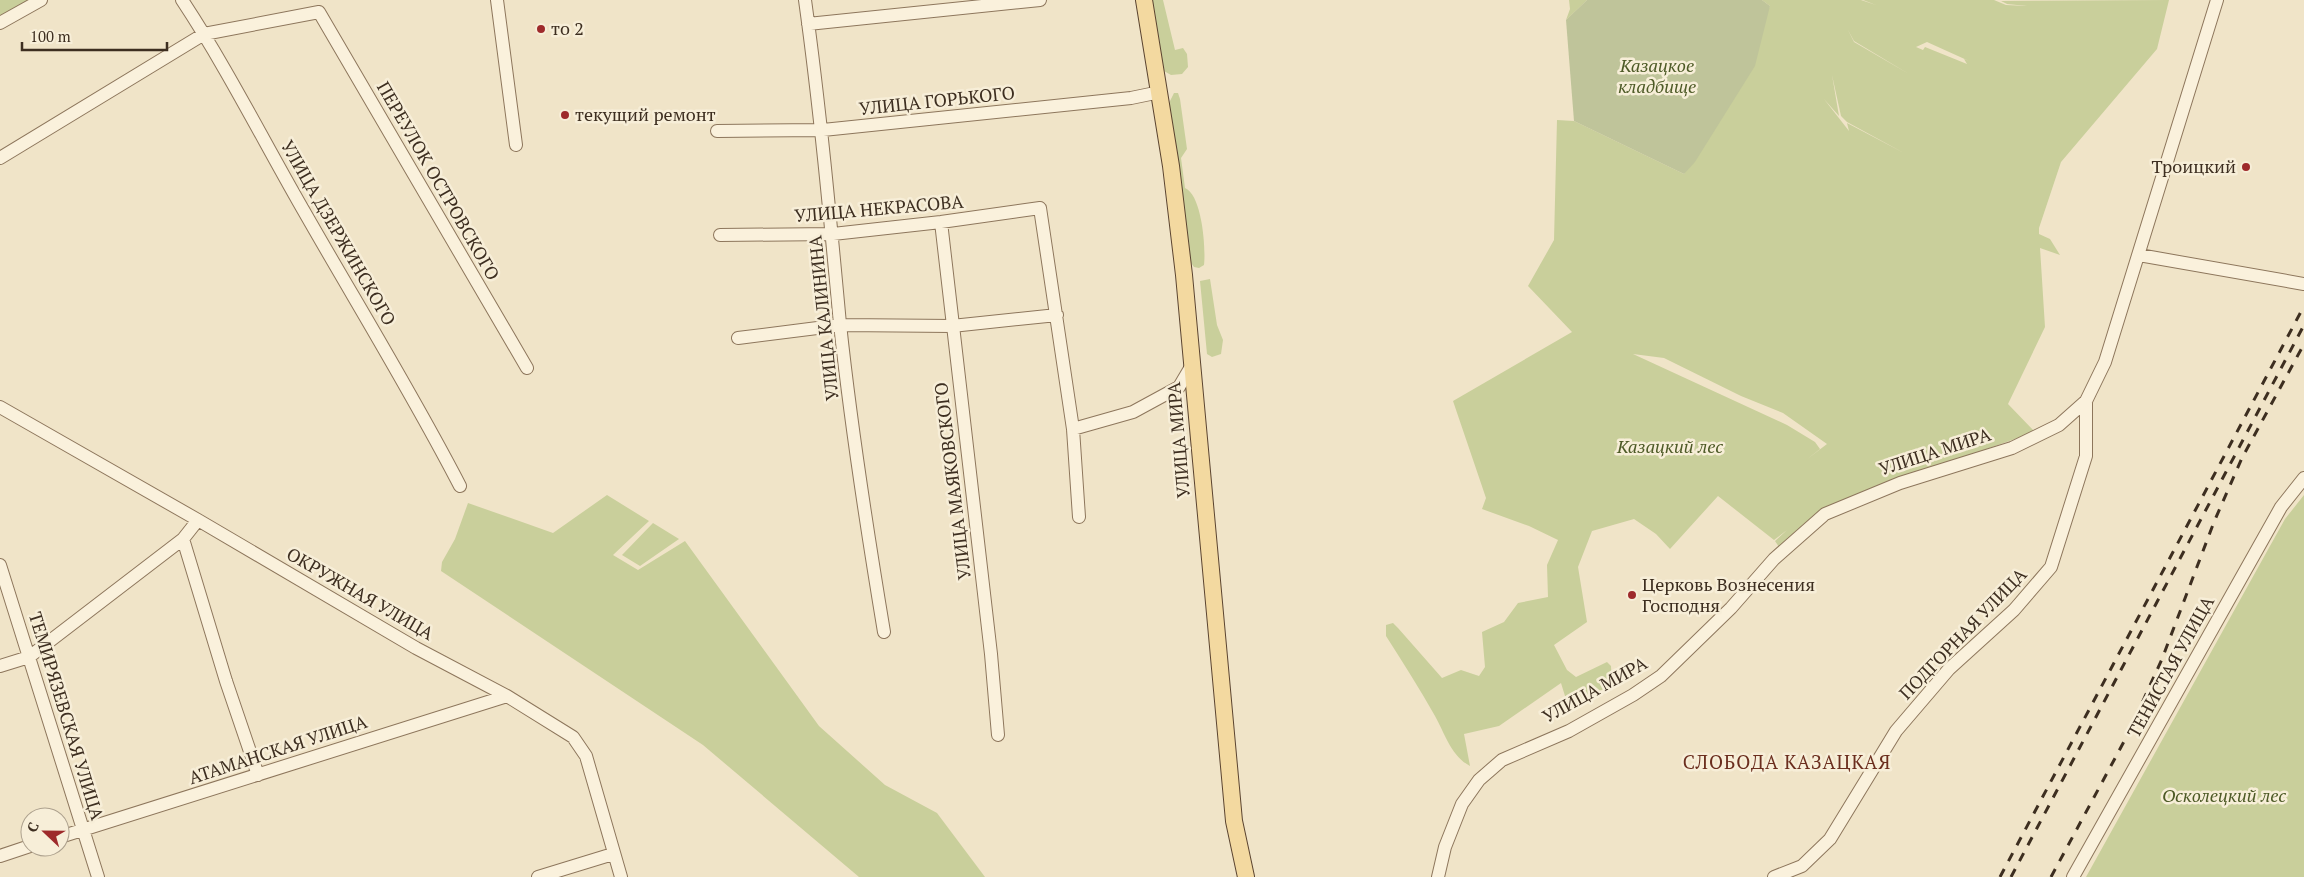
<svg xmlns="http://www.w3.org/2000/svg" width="2304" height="877" viewBox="0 0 2304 877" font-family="'PT Serif',serif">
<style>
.green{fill:#c9cf9b;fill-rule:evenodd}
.cemetery{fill:#bfc49a}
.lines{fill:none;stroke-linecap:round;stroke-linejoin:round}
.minor-casing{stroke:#8d765c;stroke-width:14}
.major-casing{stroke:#5b4430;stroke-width:18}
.minor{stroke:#faf1dc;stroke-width:12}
.major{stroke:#f3d9a0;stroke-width:16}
.rail{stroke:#3d2e20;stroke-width:3;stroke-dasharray:9 9;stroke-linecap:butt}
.poi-dot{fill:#9e2a2b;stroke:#f7eed8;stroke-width:2}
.labels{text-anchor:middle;stroke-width:5;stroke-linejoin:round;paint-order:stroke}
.poi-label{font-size:18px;fill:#3d2e20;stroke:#f7eed8;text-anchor:start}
.park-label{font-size:18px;font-style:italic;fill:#4d5a26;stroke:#f7eed8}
.street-label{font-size:18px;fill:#3d2e20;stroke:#f7eed8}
.neighbourhood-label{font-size:19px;letter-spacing:1px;fill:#6b2e1e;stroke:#f7eed8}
</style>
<rect width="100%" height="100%" fill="#f0e4c8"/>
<path class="green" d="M 0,0 L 33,0 L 0,19 Z
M 1151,0 L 1163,0 L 1175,50 L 1183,48 L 1187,54 L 1188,67 L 1182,74 L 1171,75 L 1164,71 Z
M 1569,0 L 1587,0 L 1566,20 L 1570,9 Z
M 1762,0 L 1861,0 L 1876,5 L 1863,0 L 1994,0 L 2006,5 L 2027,6 L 2007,4 L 2001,1 L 2169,0 L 2157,49 L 2061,162 L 2039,228 L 2039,234 L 2050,239 L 2060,255 L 2040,248 L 2045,327 L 2008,404 L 2035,432 L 1876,488 L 1779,547 L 1775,541 L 1787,530 L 1774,540 L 1718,496 L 1670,549 L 1656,534 L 1634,519 L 1592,531 L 1578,567 L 1587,622 L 1554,645 L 1567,670 L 1576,677 L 1607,662 L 1611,666 L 1612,686 L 1579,699 L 1565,696 L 1561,683 L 1499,726 L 1464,734 L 1470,766 C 1451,756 1445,734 1435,716 C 1420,689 1403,663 1386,636 L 1386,625 L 1393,623 L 1398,628 L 1442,678 L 1461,670 L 1479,676 L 1485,667 L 1482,632 L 1504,622 L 1518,603 L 1548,597 L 1547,565 L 1558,540 L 1529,526 L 1482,509 L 1486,498 L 1453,401 L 1572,332 L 1528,286 L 1554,240 L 1557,120 L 1574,121 L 1684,174 L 1770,6 ZM 1848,30 L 1854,41 L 1909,74 L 1854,42 ZM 1927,42 L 1969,61 L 1964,59 L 1967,64 L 1925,47 L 1923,50 L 1916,47 ZM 1832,75 L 1841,116 L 1847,122 L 1904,153 L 1847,123 L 1849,131 L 1824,99 L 1839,116 ZM 1633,354 L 1664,358 L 1741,396 L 1783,413 L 1827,444 L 1806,460 L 1820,449 L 1815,442 L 1787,425 Z
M 1174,93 L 1178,93 L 1180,99 L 1187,149 L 1181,158 L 1185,188 C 1202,195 1206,248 1204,265 L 1199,268 L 1194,267 L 1188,259 L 1168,105 Z
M 1210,279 L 1217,325 L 1223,340 L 1221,354 L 1212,357 L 1207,354 L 1200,281 Z
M 607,495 L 649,521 L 613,555 L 638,570 L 685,541 L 819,726 L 885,785 L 937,813 L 985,877 L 859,877 L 703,745 L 441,571 L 442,562 L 455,539 L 468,503 L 553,533 Z
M 2304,495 L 2304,877 L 2086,877 L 2285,519 Z
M 653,523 L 679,539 L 640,566 L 622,555 Z"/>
<path class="cemetery" d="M 1587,0 L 1762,0 L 1770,6 L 1755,66 L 1695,162 L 1684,174 L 1574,121 L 1566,20 Z"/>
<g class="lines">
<g class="minor-casing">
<path id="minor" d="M 182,0 C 227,68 264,142 305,213 C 357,304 412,393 460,486
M 497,0 L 516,145
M 805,0 C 820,108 830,216 840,324 C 851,427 867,530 884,632
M 0,23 L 41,0
M 808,24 L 1040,0
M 717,131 L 823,130 L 1131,98 L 1160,92
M 0,158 L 204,34 L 319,12 L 527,368
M 941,222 L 991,654 L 998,735
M 720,235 L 833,234 L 941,222 L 1040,208 L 1073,429 L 1079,517
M 2139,255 L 2304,284
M 738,338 L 841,325 L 952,326 L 1057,315
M 0,407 L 198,520 L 416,648 L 507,696 L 573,737 L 586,756 L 621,877
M 1073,429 L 1133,412 L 1179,387 L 1192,365
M 183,539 L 226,681 L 258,775
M 0,565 L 98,877
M 0,666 L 29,657 L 183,539 L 198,520
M 60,837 L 507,696
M 0,856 L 30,846
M 538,877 L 613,854
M 1438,877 L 1445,847 L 1462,804 L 1479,780 L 1502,760 L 1569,731 L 1633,695 L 1661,676 L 1731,608 L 1774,559 L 1825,514 L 1900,483 L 2012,448 L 2059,425 L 2086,401
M 1774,877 L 1802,866 L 1830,839 L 1896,731 L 1949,669 L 2014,610 L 2051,567 L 2086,456 L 2086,401 L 2105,362 L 2217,0
M 2073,877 L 2281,507 L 2304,478"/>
</g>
<g class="major-casing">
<path id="major" d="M 1144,0 L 1171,166 L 1184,275 L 1234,821 L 1246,877"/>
</g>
<use href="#minor" class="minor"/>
<use href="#major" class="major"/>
<path class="rail" d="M 2000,877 L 2304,306
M 2011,877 L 2304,325
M 2051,877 L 2127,736 L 2162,659 L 2214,522 L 2242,458 L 2304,344"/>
</g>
<g class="poi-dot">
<circle cx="541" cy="29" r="5"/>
<circle cx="565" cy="115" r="5"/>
<circle cx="2246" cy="167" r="5"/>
<circle cx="1632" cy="595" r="5"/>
</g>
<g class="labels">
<g class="poi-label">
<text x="551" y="35">то 2</text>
<text x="575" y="121">текущий ремонт</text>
<text x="2236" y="173" text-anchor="end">Троицкий</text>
<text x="1642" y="591">Церковь Вознесения<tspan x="1642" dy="21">Господня</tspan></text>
</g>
<g class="park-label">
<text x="1657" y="72">Казацкое<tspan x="1657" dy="21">кладбище</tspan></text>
<text x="1670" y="453">Казацкий лес</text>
<text x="2224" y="802">Осколецкий лес</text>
</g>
<g class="street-label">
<text transform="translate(937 101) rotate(-6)" y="6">УЛИЦА ГОРЬКОГО</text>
<text transform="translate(438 181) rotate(60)" y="6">ПЕРЕУЛОК ОСТРОВСКОГО</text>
<text transform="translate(879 209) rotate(-5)" y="6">УЛИЦА НЕКРАСОВА</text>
<text transform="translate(338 233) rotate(60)" y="6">УЛИЦА ДЗЕРЖИНСКОГО</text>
<text transform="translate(824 318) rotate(-96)" y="6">УЛИЦА КАЛИНИНА</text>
<text transform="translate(1179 440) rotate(-95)" y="6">УЛИЦА МИРА</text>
<text transform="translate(1935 452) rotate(-18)" y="6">УЛИЦА МИРА</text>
<text transform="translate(953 481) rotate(-97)" y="6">УЛИЦА МАЯКОВСКОГО</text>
<text transform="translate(360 594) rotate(30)" y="6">ОКРУЖНАЯ УЛИЦА</text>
<text transform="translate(1963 634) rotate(-46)" y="6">ПОДГОРНАЯ УЛИЦА</text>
<text transform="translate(2171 667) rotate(-61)" y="6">ТЕНИСТАЯ УЛИЦА</text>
<text transform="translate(1595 690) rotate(-29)" y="6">УЛИЦА МИРА</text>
<text transform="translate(66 716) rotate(73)" y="6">ТЕМИРЯЗЕВСКАЯ УЛИЦА</text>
<text transform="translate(278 750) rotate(-18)" y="6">АТАМАНСКАЯ УЛИЦА</text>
</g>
<g class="neighbourhood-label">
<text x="1787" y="769">СЛОБОДА КАЗАЦКАЯ</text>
</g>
</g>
<g transform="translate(45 832) rotate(292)"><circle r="24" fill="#f7eed8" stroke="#ada18e"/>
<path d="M0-4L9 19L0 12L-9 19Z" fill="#9e2a2b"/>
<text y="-8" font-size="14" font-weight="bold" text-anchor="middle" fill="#3d2e20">С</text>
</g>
<path d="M22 42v8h145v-8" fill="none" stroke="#3d2e20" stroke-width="2.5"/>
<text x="30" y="42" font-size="15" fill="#3d2e20" stroke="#f7eed8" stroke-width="4" paint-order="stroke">100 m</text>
</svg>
